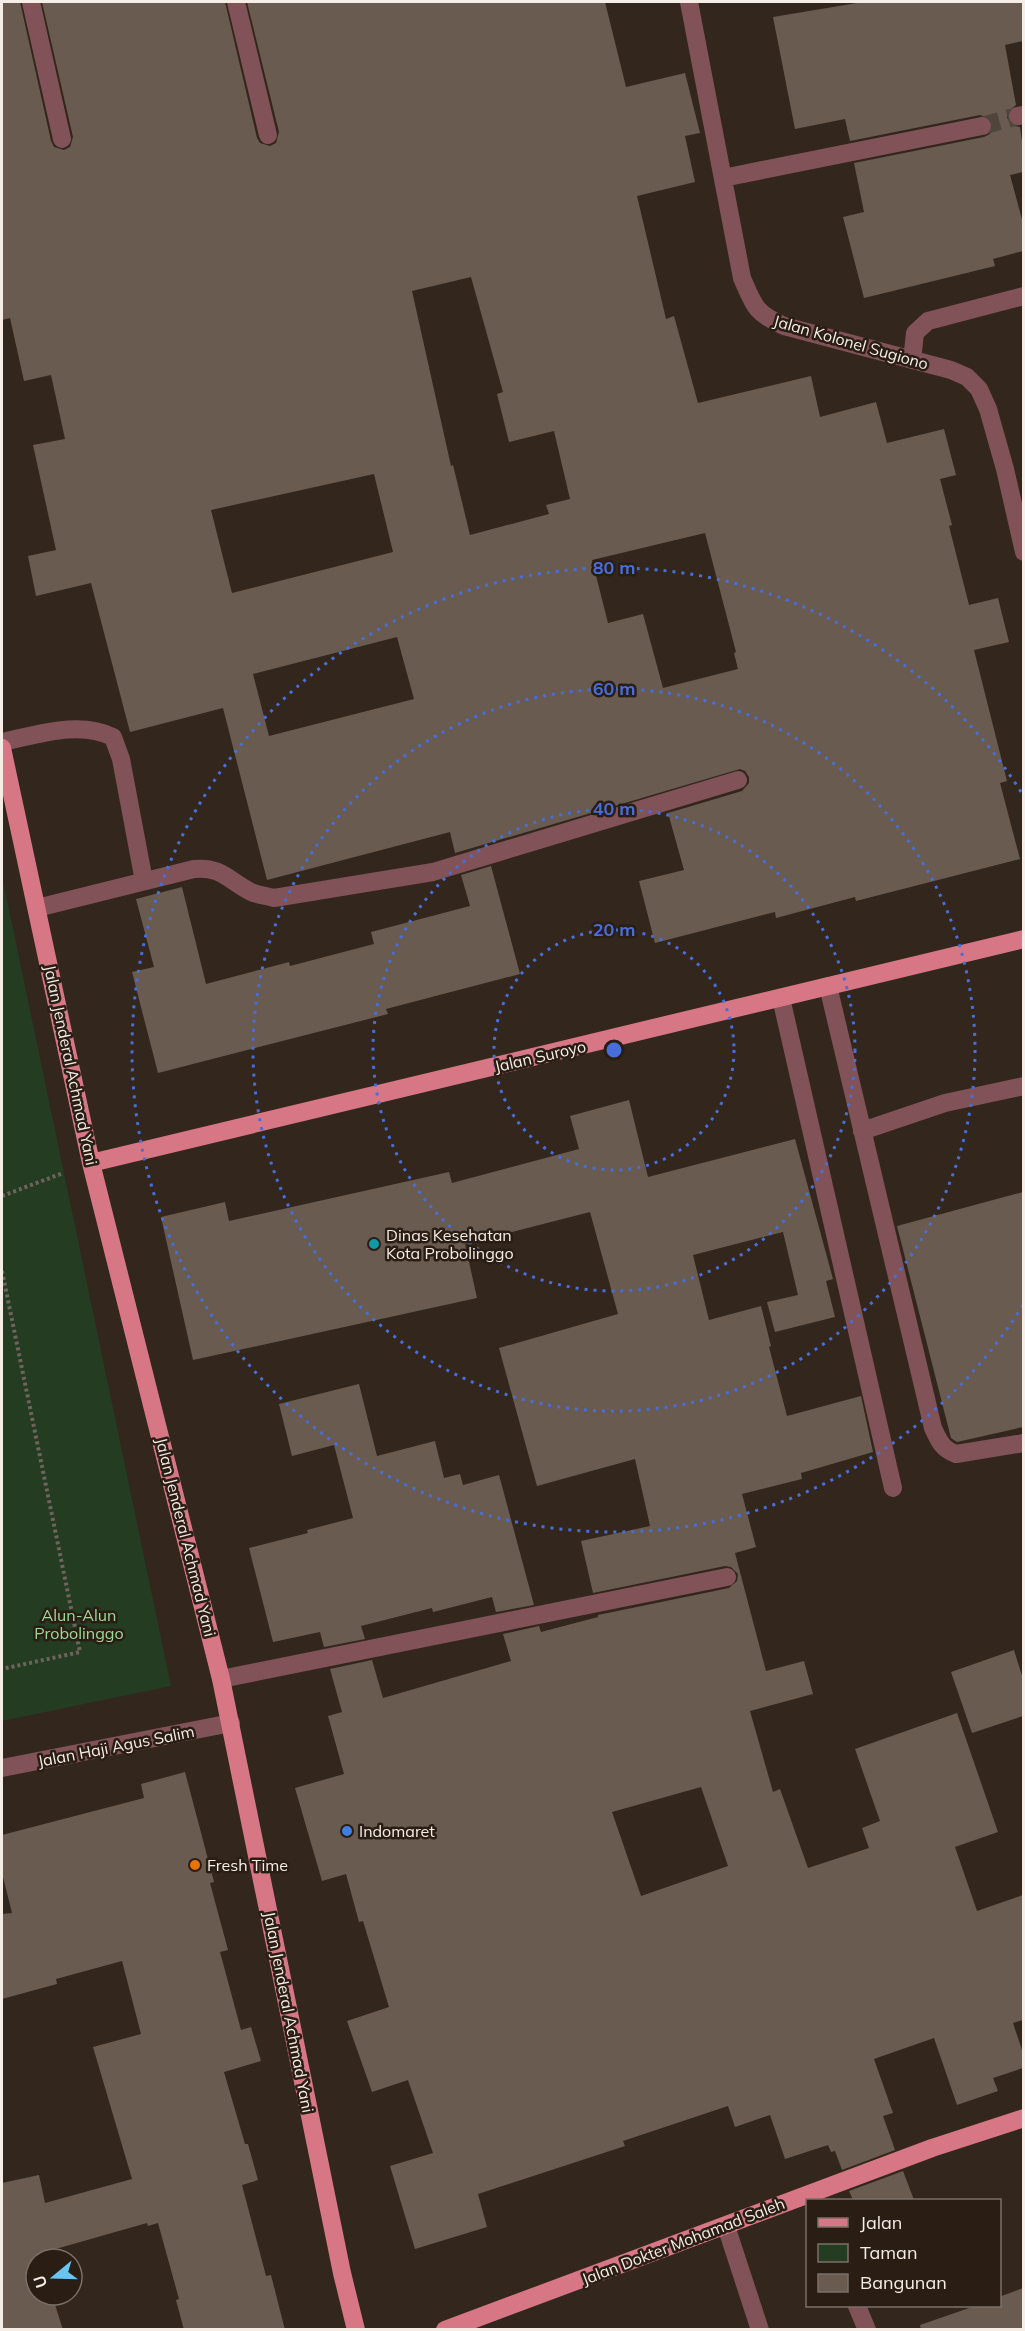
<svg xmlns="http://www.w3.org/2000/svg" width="1025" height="2331" viewBox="0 0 1025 2331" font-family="Mulish,sans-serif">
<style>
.green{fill:#233c22}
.building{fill:#695b50;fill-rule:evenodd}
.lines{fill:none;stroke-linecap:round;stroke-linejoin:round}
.minor-tunnel{stroke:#50453b;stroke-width:18;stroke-dasharray:18 9;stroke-linecap:butt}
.path{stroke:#6f645c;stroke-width:4;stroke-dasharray:3 3;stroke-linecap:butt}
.minor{stroke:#815258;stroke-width:18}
.major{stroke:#d77786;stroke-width:18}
.ring{fill:none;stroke:#486edb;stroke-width:3;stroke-dasharray:3 6}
.culture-dot{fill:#0f9aa8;stroke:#291d14;stroke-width:2}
.shop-dot{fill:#3f7fe0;stroke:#291d14;stroke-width:2}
.food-dot{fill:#e8710a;stroke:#291d14;stroke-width:2}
.labels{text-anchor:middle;stroke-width:5;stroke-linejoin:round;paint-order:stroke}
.street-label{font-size:16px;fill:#f6ede7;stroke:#291d14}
.poi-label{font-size:16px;fill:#f6ede7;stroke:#291d14;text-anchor:start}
.park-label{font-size:16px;fill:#9cdb99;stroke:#291d14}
.centre{fill:#486edb;stroke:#291d14;stroke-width:3}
.ring-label{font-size:18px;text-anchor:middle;font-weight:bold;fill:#486edb;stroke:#291d14;stroke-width:5;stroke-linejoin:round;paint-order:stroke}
</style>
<rect width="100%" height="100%" fill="#33271d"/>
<path class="green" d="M 2,876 L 171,1686 L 2,1721 Z"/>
<path class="building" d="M 2,2 L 20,2 L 51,141 L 54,147 L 64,150 L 70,147 L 73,137 L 42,2 L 225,2 L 257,138 L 260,143 L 270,146 L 276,143 L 279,132 L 247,2 L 605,2 L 626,87 L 685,73 L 700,133 L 685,136 L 695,182 L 637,196 L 666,319 L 674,316 L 698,403 L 811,376 L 820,417 L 876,402 L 887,443 L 944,429 L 956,475 L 940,479 L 952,525 L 949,526 L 969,605 L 998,598 L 1009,642 L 974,650 L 1007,781 L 1000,783 L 1020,859 L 856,901 L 855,897 L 776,918 L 775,912 L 655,943 L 639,881 L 684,870 L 668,813 L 742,791 L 749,783 L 749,777 L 745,771 L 740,769 L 455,853 L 450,832 L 267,880 L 223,708 L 130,732 L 91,583 L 36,596 L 28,556 L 56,550 L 33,445 L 65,439 L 51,375 L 24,381 L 10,318 L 2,320 ZM 471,277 L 503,392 L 497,394 L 509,442 L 554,431 L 570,499 L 546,505 L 549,514 L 470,535 L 453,465 L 451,466 L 412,291 ZM 374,474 L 393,552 L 232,593 L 211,510 ZM 705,533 L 736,652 L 734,653 L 738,669 L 663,688 L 643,614 L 608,623 L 592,560 ZM 397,637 L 414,699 L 269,736 L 253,674 Z
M 863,2 L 1023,2 L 1023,41 L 1005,45 L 1016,105 L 1008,112 L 1007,118 L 1014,126 L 1020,127 L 1023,148 L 1023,172 L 1010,175 L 1023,223 L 1023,251 L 993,259 L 995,266 L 864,298 L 843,217 L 864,212 L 854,163 L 984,137 L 990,134 L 993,124 L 990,118 L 980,115 L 850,141 L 845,119 L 795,129 L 773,17 Z
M 491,866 L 520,974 L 386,1009 L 388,1014 L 158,1073 L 132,972 L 154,967 L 136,899 L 182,887 L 206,984 L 289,962 L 290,966 L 374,944 L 371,932 L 470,906 L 461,875 Z
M 629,1100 L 648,1177 L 795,1139 L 833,1279 L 826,1281 L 835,1317 L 775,1332 L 767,1302 L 798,1295 L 783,1232 L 693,1255 L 709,1320 L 761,1306 L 771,1346 L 769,1347 L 787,1416 L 861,1396 L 873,1452 L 801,1473 L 802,1479 L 742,1494 L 756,1547 L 735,1553 L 766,1671 L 804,1661 L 813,1694 L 750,1711 L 773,1792 L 780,1789 L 808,1868 L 869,1848 L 862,1828 L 880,1821 L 855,1749 L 957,1713 L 998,1832 L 955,1847 L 977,1911 L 1023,1895 L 1023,2020 L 1013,2023 L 1023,2053 L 1023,2068 L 993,2078 L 998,2091 L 957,2105 L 934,2038 L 874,2059 L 893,2113 L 883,2116 L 895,2150 L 842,2170 L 835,2151 L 831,2152 L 828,2145 L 785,2159 L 770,2115 L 735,2127 L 728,2106 L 623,2141 L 625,2146 L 478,2194 L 487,2227 L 415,2249 L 390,2166 L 433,2153 L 408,2080 L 372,2092 L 347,2021 L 389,2007 L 363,1921 L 359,1922 L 346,1874 L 322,1881 L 295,1788 L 344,1774 L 328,1716 L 342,1712 L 330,1669 L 372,1660 L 383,1698 L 511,1661 L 503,1634 L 539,1626 L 541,1632 L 598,1617 L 598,1615 L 729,1588 L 737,1581 L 738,1574 L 731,1567 L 725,1566 L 593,1593 L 581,1541 L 650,1526 L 635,1459 L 537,1486 L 499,1348 L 618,1314 L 590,1212 L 465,1244 L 477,1298 L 193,1360 L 161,1217 L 225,1202 L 229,1221 L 449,1172 L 452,1183 L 579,1149 L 570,1116 ZM 701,1787 L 728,1866 L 641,1896 L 612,1812 Z
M 1023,1192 L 1023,1427 L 957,1442 L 951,1438 L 897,1226 Z
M 359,1384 L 377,1456 L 435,1441 L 444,1478 L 460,1474 L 463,1485 L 499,1475 L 534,1605 L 496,1612 L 492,1597 L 433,1612 L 432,1608 L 361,1626 L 365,1639 L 324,1647 L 320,1632 L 273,1642 L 249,1548 L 308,1533 L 307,1530 L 353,1518 L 334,1445 L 292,1456 L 279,1404 Z
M 1014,1650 L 1023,1679 L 1023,1716 L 972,1733 L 951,1672 Z
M 185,1772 L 214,1882 L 210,1883 L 228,1950 L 220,1952 L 241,2030 L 251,2027 L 261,2061 L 224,2072 L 245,2144 L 248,2144 L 258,2180 L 242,2185 L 266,2276 L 271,2275 L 285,2330 L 184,2330 L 176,2300 L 179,2299 L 158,2223 L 148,2226 L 147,2223 L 38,2254 L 40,2259 L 36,2259 L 36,2295 L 52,2295 L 63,2330 L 2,2330 L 2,2183 L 39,2175 L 45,2203 L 132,2179 L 93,2047 L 141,2034 L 122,1961 L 56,1979 L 57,1984 L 2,1999 L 2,1914 L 12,1913 L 2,1873 L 2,1835 L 144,1798 L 141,1784 Z
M 903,2171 L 914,2200 L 853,2200 L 849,2191 Z
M 1023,2288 L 1023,2330 L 921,2330 L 920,2325 L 975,2306 L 999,2306 L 999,2297 Z"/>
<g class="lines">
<path class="minor-tunnel" d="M 982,126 L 1018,116"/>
<path class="path" d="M 2,1196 L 63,1173
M 2,1271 L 80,1652 L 2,1669"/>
<path class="minor" d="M 31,2 L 62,139
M 236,2 L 268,135
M 689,2 L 742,278 C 754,306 755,313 784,326 L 951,370 L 967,377 L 979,389 L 988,409 L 1005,469 L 1024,552
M 1018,116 L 1024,115
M 723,178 L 982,126
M 912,360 L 915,333 L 928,321 L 1024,296
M 2,742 C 37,735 79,720 113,737 L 121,759 L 144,881
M 37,908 L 194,869 C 221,866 229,881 251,892 C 258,895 267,896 274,898 L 433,872 L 738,780
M 828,986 L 933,1428 C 939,1441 942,1449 956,1454 L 1024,1443
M 781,998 L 893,1488
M 862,1131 L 945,1103 L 1024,1086
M 221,1679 L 727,1577
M 2,1768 L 231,1723
M 726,2226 L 760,2330
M 857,2306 L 867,2330"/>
<path class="major" d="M 2,748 L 91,1163 L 221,1679 L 342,2273 L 356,2330
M 91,1163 L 1024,939
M 445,2330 L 932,2148 L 1024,2118"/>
</g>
<g class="ring">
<circle cx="614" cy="1050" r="120"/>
<circle cx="614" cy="1050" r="241"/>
<circle cx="614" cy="1050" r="361"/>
<path d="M1023 1305A482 482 0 1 1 1023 795"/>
</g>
<circle class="culture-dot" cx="374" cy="1244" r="6"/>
<circle class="shop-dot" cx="347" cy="1831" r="6"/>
<circle class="food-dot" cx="195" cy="1865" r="6"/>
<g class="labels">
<g class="street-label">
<text transform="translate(851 342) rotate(16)" y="6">Jalan Kolonel Sugiono</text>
<text transform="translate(540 1056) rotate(-13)" y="6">Jalan Suroyo</text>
<text transform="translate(71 1065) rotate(78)" y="6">Jalan Jenderal Achmad Yani</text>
<text transform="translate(186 1537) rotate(76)" y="6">Jalan Jenderal Achmad Yani</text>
<text transform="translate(116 1746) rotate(-11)" y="6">Jalan Haji Agus Salim</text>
<text transform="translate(289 2012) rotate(79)" y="6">Jalan Jenderal Achmad Yani</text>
<text transform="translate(683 2241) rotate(-21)" y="6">Jalan Dokter Mohamad Saleh</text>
</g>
<g class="poi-label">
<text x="386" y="1241">Dinas Kesehatan<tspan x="386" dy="18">Kota Probolinggo</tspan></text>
<text x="359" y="1837">Indomaret</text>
<text x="207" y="1871">Fresh Time</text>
</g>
<g class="park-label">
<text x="79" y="1621">Alun-Alun<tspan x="79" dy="18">Probolinggo</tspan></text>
</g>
</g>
<circle cx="614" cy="1050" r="9" class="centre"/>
<g class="ring-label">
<text x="614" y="574">80 m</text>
<text x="614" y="695">60 m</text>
<text x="614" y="815">40 m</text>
<text x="614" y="936">20 m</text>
</g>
<rect width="1025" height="2331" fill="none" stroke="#f6ede7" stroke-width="6"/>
<rect x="806" y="2199" width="195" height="108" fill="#291d14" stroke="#7b7068" stroke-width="1.5"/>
<rect x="818" y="2218" width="30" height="9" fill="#d77786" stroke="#7b7068" stroke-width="1.5"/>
<text x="860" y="2229" font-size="18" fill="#f6ede7">Jalan</text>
<rect x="818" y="2244" width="30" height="18" fill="#233c22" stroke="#7b7068" stroke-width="1.5"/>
<text x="860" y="2259" font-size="18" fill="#f6ede7">Taman</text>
<rect x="818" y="2274" width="30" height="18" fill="#695b50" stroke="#7b7068" stroke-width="1.5"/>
<text x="860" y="2289" font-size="18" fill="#f6ede7">Bangunan</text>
<g transform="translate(54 2277) rotate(251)"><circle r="28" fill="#291d14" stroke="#7b7068" stroke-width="1.5"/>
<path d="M0-4.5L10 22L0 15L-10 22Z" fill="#68c4f0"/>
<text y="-9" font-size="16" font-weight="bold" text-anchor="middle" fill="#f6ede7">U</text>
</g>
</svg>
